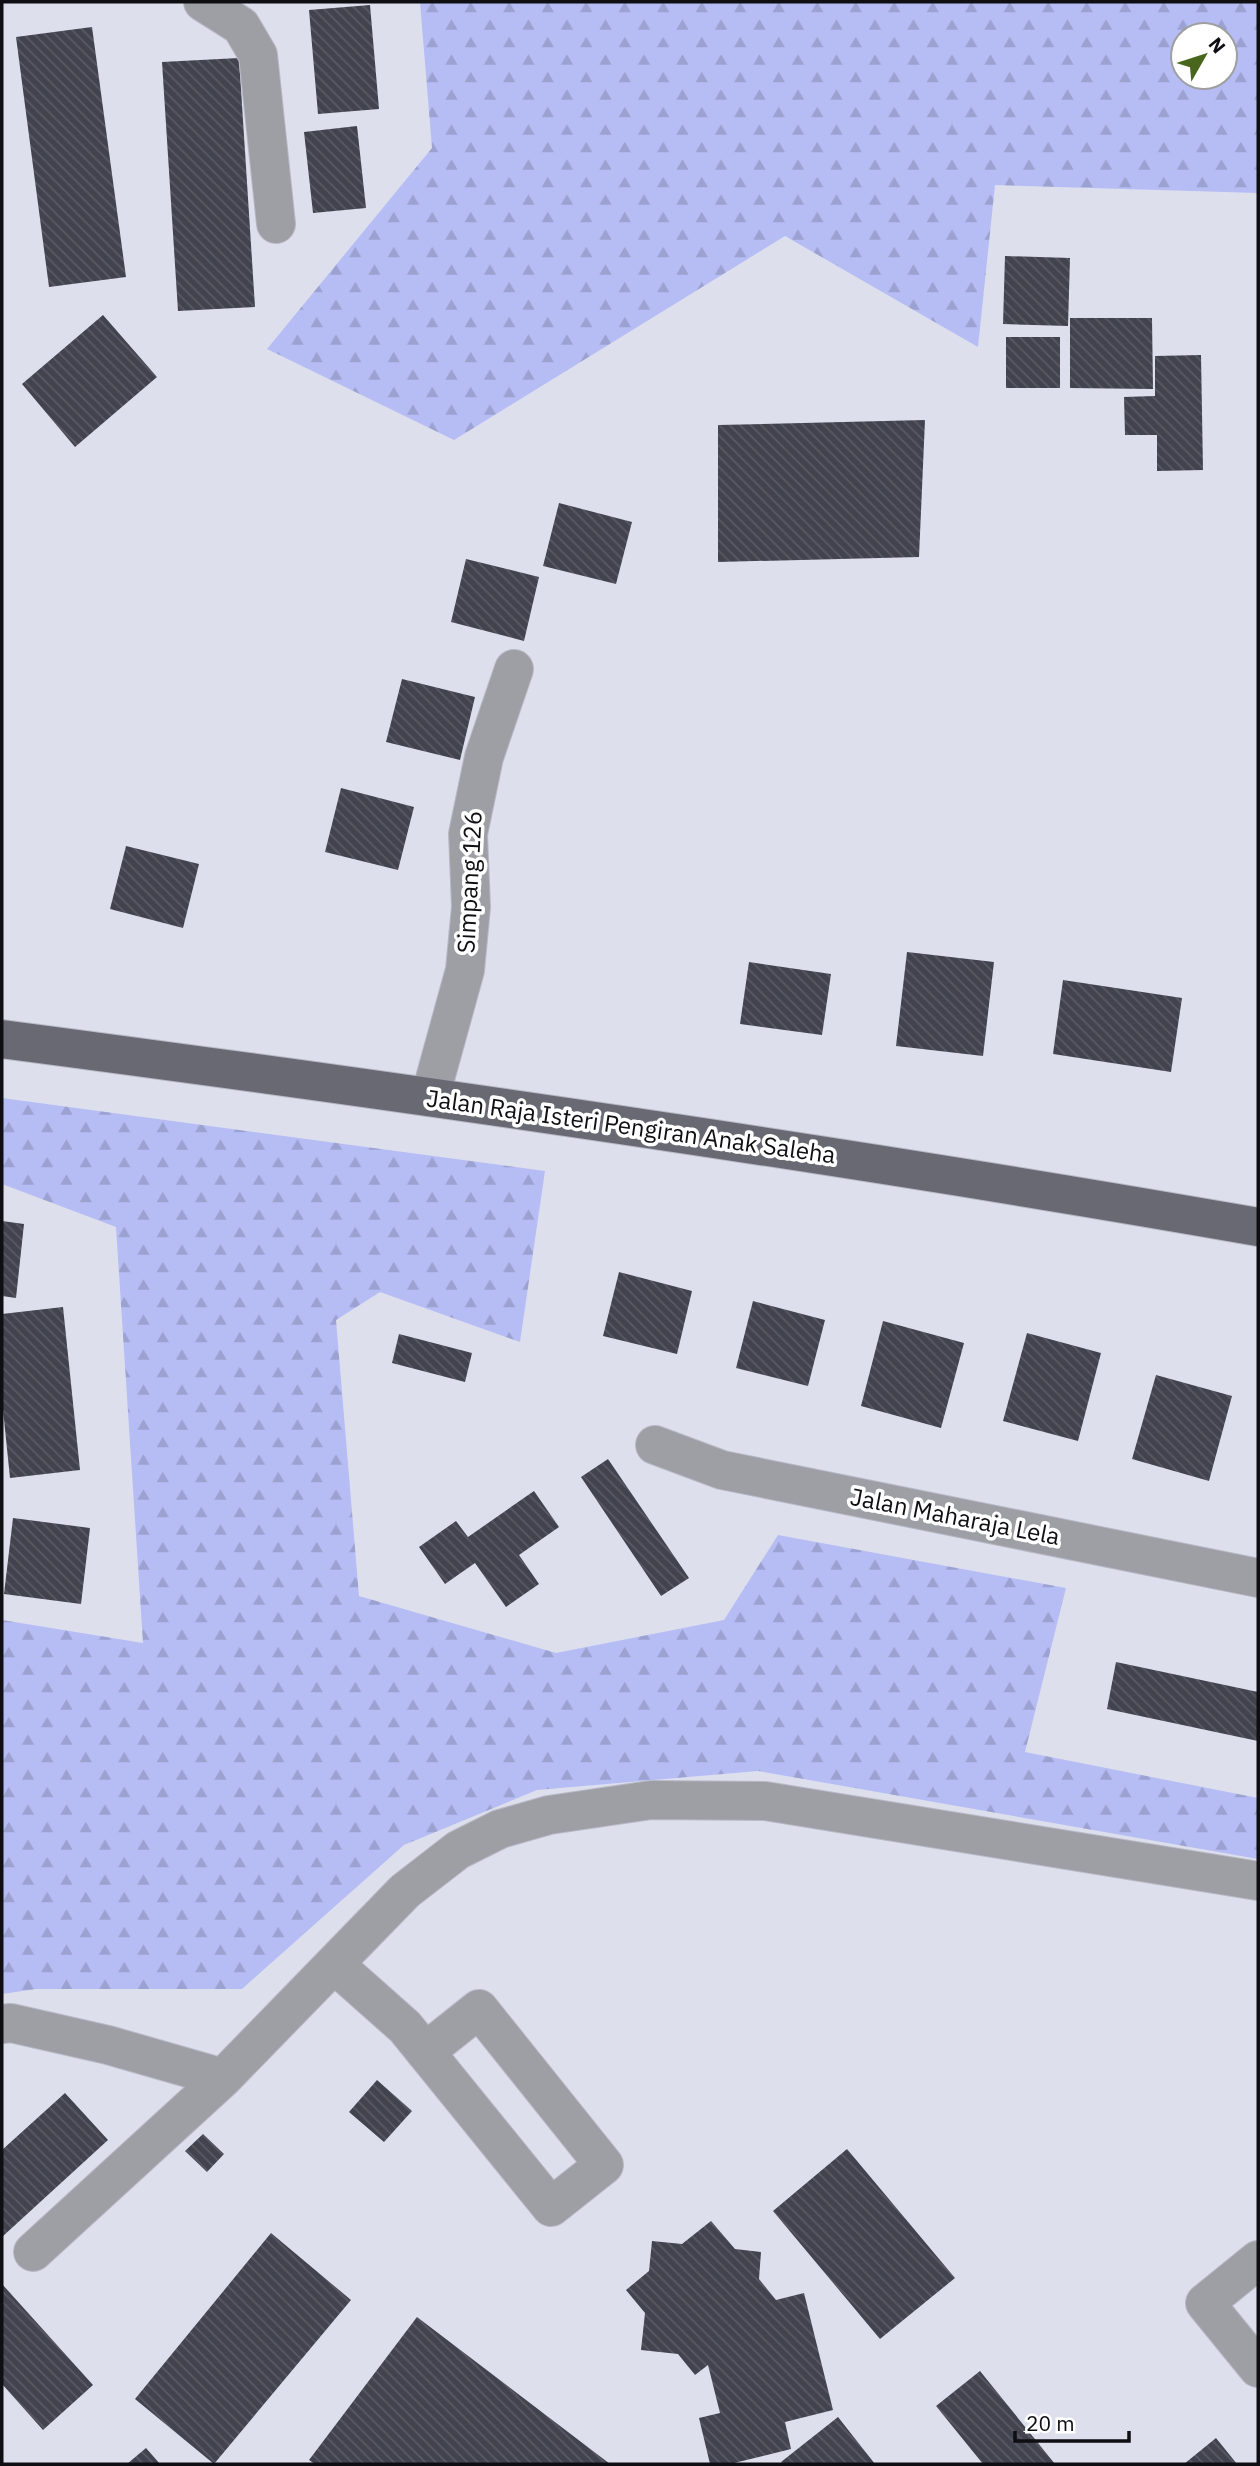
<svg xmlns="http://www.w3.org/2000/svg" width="1260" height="2466" viewBox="0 0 1260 2466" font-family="'IBM Plex Sans',sans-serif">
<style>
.forest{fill:url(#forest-firs);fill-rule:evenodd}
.building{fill:url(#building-back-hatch)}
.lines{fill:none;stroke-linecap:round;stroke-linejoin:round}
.minor-casing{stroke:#b8b9c6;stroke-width:40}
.major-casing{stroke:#b8b9c6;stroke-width:40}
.minor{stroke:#9e9fa5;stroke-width:38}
.major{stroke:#686973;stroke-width:38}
.labels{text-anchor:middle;stroke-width:7;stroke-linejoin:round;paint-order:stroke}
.street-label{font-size:24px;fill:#0e0e13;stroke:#fff}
</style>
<defs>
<pattern id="forest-firs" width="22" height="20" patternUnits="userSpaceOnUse" patternTransform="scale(1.75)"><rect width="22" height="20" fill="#b6bdf4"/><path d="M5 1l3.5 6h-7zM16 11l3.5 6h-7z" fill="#9ba1d0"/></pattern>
<pattern id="building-back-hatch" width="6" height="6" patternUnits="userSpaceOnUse" patternTransform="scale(1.75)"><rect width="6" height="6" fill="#41434e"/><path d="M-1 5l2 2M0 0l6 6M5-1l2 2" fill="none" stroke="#595a63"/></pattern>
</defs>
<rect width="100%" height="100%" fill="#dddfed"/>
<path class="forest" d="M 420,2 L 1258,2 L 1258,193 L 995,185 L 978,347 L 785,236 L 454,440 L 267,349 L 432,148 ZM 1183,35 L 1225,35 L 1225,77 L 1183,77 Z
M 2,1098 L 545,1171 L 520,1342 L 380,1292 L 336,1320 L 359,1596 L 556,1653 L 724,1620 L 778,1535 L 1066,1588 L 1025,1752 L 1258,1798 L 1258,1859 L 758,1771 L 537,1790 L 404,1845 L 242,1989 L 36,1989 L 2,1994 L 2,1620 L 143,1643 L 116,1227 L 2,1184 Z"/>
<path class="building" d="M 370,5 L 379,109 L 318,114 L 309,10 Z
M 92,27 L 126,277 L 49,287 L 16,37 Z
M 239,58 L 255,307 L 178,311 L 162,62 Z
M 357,126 L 366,208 L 313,213 L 304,132 Z
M 1005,256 L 1070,258 L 1068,326 L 1003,324 Z
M 103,315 L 157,377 L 75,447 L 22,384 Z
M 1070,318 L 1152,318 L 1153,389 L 1070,388 Z
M 1006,337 L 1060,337 L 1060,388 L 1006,388 Z
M 1201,355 L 1203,470 L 1157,471 L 1157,435 L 1125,435 L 1124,397 L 1155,396 L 1155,356 Z
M 925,420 L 919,557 L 718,562 L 718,425 Z
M 559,503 L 632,522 L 616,584 L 543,566 Z
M 466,559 L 539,577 L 524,641 L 451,622 Z
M 402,679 L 475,697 L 460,760 L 386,742 Z
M 341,788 L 414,807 L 398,870 L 325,852 Z
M 126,846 L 199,864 L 183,928 L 110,909 Z
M 907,952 L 994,962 L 983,1056 L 896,1046 Z
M 749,962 L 831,974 L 822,1035 L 740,1024 Z
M 1063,980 L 1182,998 L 1171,1072 L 1053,1054 Z
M 2,1221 L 24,1224 L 16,1298 L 2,1296 Z
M 619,1272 L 692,1291 L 677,1354 L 603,1336 Z
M 753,1301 L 825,1320 L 808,1386 L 736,1368 Z
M 63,1307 L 80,1470 L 10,1478 L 2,1400 L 2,1314 Z
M 883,1321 L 964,1343 L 941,1428 L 861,1406 Z
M 1027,1333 L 1101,1353 L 1078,1441 L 1003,1421 Z
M 399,1334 L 472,1353 L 465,1382 L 392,1363 Z
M 1156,1375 L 1232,1396 L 1209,1481 L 1132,1459 Z
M 608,1459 L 689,1578 L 661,1596 L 581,1477 Z
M 534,1491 L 559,1527 L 519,1555 L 539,1584 L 506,1607 L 475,1563 L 445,1584 L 419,1547 L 456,1521 L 468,1537 Z
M 13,1518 L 90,1528 L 81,1604 L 4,1594 Z
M 1116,1662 L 1258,1692 L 1258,1741 L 1107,1709 Z
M 377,2080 L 412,2111 L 384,2142 L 349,2112 Z
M 65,2093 L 108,2140 L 2,2237 L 2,2150 Z
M 203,2134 L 224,2154 L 207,2172 L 185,2151 Z
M 847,2149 L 955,2278 L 880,2339 L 773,2211 Z
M 711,2221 L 735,2249 L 761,2252 L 759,2279 L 776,2300 L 804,2293 L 833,2410 L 785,2422 L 791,2449 L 730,2464 L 710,2464 L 699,2418 L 720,2413 L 708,2365 L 695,2375 L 678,2354 L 641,2350 L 645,2313 L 626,2290 L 649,2271 L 652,2241 L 682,2244 Z
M 271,2233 L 351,2300 L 214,2464 L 135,2399 Z
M 2,2284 L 93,2385 L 43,2430 L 2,2384 Z
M 417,2317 L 610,2464 L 315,2464 L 309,2460 Z
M 980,2371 L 1055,2464 L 983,2464 L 936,2406 Z
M 838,2417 L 875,2464 L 783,2464 L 781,2462 Z
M 1216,2438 L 1237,2464 L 1184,2464 Z
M 146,2448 L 160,2464 L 127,2464 Z"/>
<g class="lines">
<g class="minor-casing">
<path id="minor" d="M 203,2 L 241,26 L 258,55 L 276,224
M 430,1097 L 465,970 L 471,907 L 468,834 L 484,757 L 514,669
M 655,1445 L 722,1470 L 1258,1578
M 334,1964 L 405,2027 L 551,2207 L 604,2165 L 479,2009 L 425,2052
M 2,2024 L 11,2023 L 108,2045 L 223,2078 L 405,1891 L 458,1850 L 500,1829 L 549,1815 L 651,1800 L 765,1801 L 1258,1881
M 33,2252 L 223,2078
M 1258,2260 L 1205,2303 L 1258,2368"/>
</g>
<g class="major-casing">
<path id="major" d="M 2,1039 C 422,1094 841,1154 1258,1227"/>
</g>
<use href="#minor" class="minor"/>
<use href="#major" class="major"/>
</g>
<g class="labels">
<g class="street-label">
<text transform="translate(470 882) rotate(-87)" y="8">Simpang 126</text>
<text transform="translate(631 1127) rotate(8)" y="8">Jalan Raja Isteri Pengiran Anak Saleha</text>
<text transform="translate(955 1517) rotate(11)" y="8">Jalan Maharaja Lela</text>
</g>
</g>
<rect width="1260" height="2466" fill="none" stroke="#0e0e13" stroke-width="7"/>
<g transform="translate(1204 56) rotate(51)"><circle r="33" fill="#ffffff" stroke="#9f9fa1" stroke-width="2"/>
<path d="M0-5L12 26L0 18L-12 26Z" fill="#48671c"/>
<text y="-10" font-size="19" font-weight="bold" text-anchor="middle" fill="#0e0e13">N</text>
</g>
<path d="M1015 2431v10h114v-10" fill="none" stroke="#0e0e13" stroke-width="3.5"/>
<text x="1026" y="2431" font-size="21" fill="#0e0e13" stroke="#ffffff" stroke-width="5" paint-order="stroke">20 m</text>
</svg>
